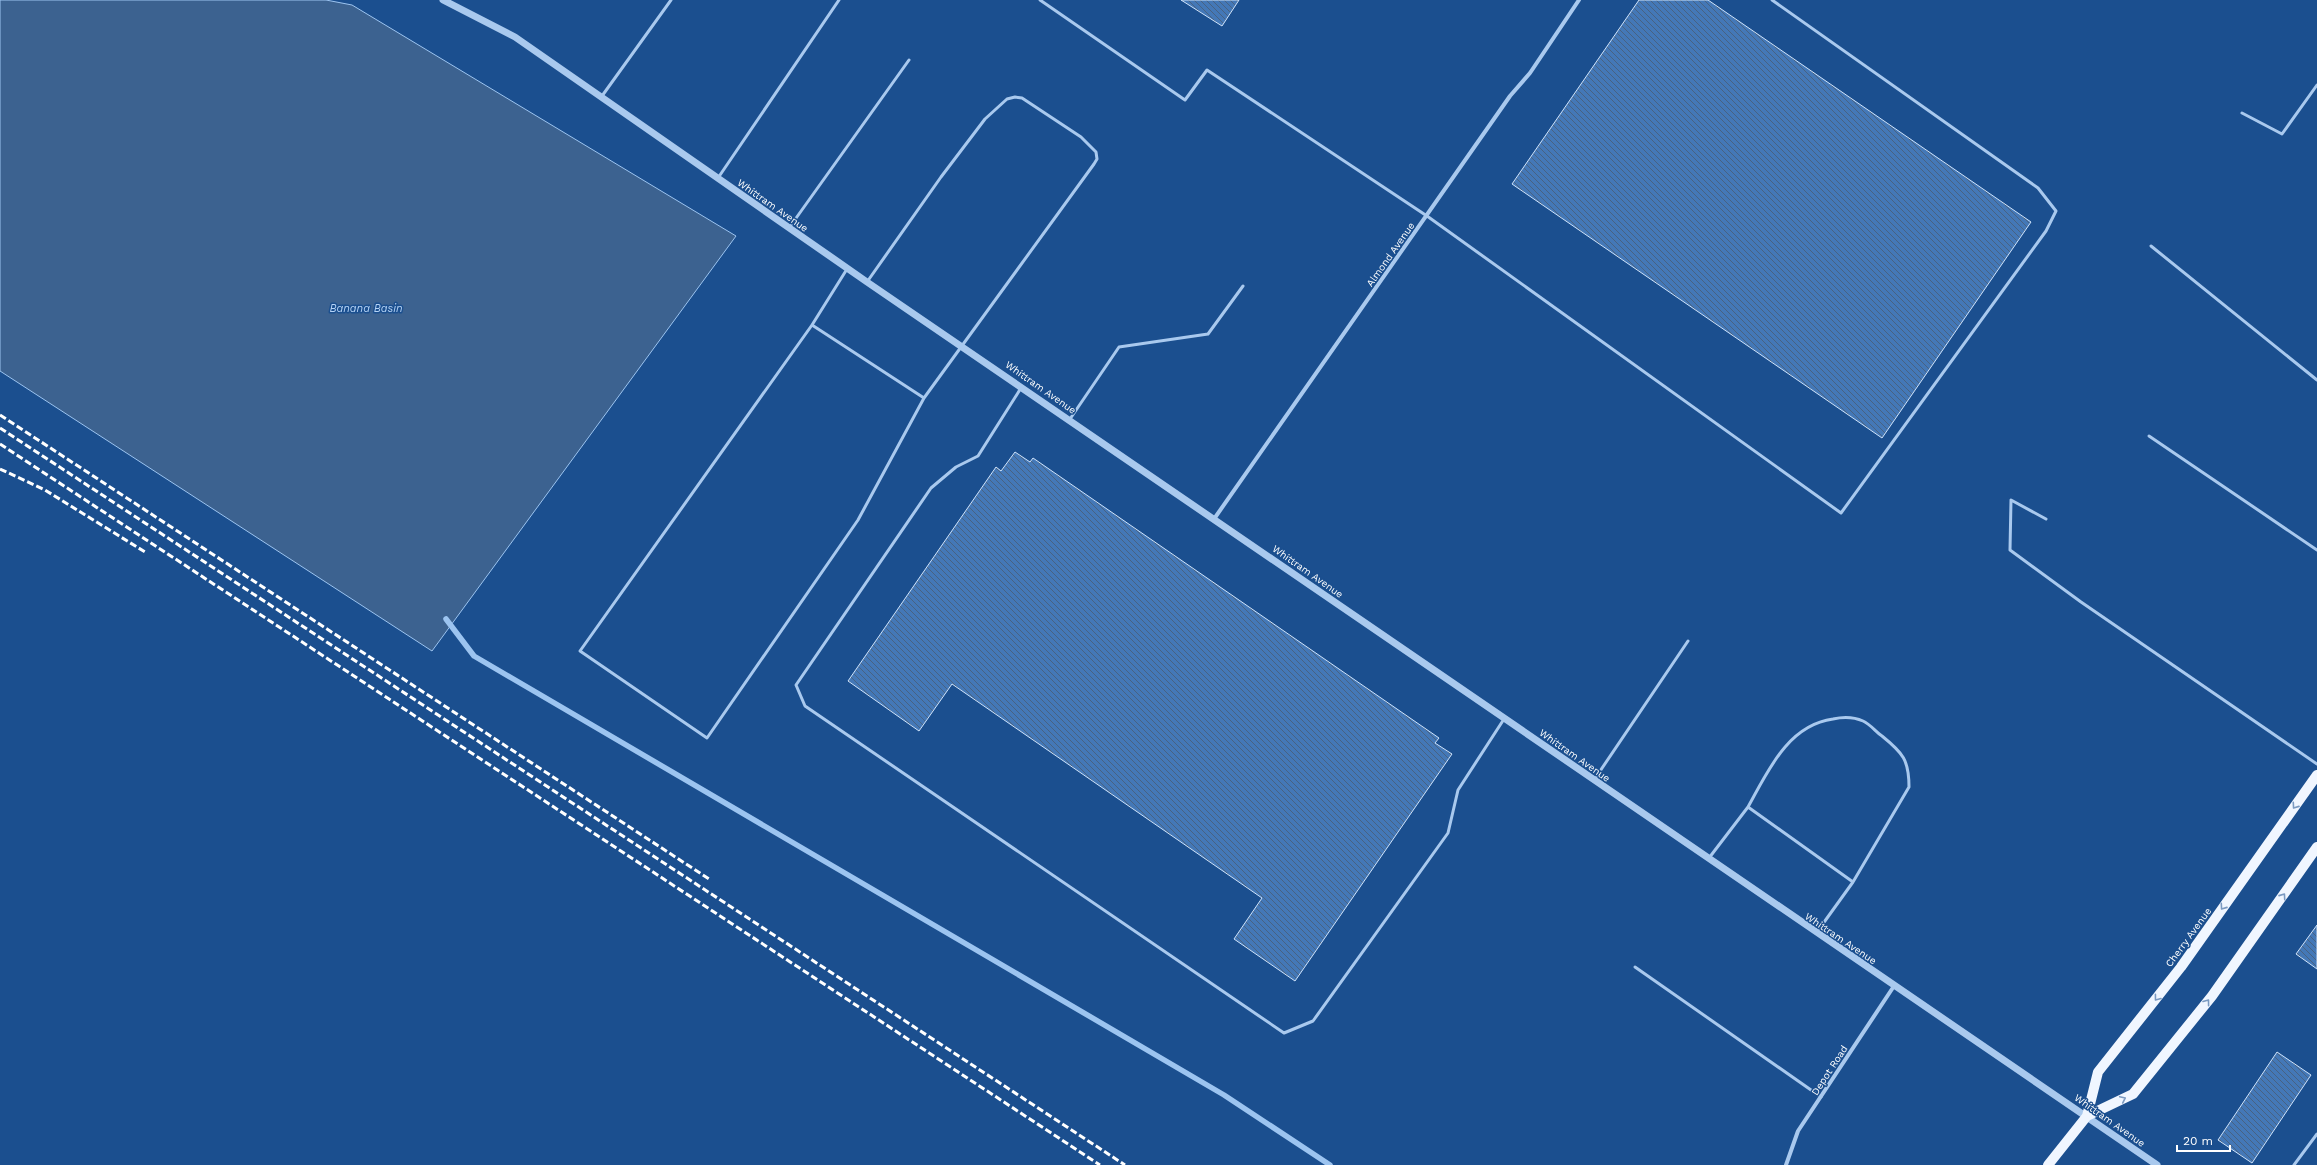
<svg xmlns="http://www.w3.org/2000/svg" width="2317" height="1165" viewBox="0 0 2317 1165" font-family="'Work Sans',sans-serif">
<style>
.water{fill:#3c6290;stroke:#9cc4f0}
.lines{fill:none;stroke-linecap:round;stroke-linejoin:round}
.stream{stroke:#9cc4f0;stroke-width:5.5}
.building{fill:url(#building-back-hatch);stroke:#cfe3fa}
.service{stroke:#a9c9ee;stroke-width:3}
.minor{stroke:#a9c9ee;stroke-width:4}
.tertiary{stroke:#a9c9ee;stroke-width:7}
.primary{stroke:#f0f6ff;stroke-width:10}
.rail{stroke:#fff;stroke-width:3;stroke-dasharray:7 3;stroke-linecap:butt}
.oneway{stroke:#7b9ac1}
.labels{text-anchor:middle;stroke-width:3;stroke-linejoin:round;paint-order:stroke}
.street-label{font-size:10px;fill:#fff;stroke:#1b4f8f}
.water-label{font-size:11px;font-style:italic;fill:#b5d3f5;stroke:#1b4f8f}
</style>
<defs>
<pattern id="building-back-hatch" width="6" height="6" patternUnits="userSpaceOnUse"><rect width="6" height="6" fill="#4478b7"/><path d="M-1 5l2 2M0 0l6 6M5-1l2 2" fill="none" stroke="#486282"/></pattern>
</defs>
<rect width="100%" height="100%" fill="#1b4f8f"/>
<path class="water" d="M 0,0 L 326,0 L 352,5 L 736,236 L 432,651 L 0,371 Z"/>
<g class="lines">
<path class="stream" d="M 446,619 L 474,656 L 1224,1095 L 1330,1165"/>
</g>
<path class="building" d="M 1181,0 L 1239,0 L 1222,26 Z
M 1639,0 L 1708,0 L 2031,222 L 1882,438 L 1512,184 Z
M 1015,452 L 1030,462 L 1033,458 L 1439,738 L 1435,743 L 1452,754 L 1295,981 L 1234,939 L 1262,898 L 952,684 L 919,731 L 848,681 L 996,467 L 1001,471 Z
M 2317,925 L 2317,969 L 2296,954 Z
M 2277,1052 L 2311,1075 L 2252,1163 L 2218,1140 Z"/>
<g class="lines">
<path class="service" d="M 1040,0 L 1185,100 L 1207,70 L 1427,216 L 1841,513 L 2046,231 L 2056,211 L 2038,188 L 1772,0
M 602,96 L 671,0
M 2242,113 L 2282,134 L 2317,85
M 718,178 L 839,0
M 789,228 L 909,60
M 2151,246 L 2317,380
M 847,269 L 812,325 L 924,398 L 1094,164 L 1097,159 L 1096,152 L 1081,137 L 1022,98 L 1015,97 L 1007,99 L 985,119 L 941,177 L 867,282
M 812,325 L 580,651 L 707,738 L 858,520 L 924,398
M 1021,388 L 978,456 L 956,467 L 931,488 L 796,685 L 805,706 L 1284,1033 L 1313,1021 L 1448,833 L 1458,790 L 1504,719
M 1070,419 L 1119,347 L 1208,334 L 1243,286
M 2149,436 L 2317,550
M 2046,519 L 2011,500 L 2010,550 L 2081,602 L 2317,764
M 1594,780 L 1688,641
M 1748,807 C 1768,771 1788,725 1833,719 C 1842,717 1854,717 1863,721 C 1870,724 1876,732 1882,736 C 1903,753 1909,760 1909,787 L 1853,882
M 1709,858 L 1748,807 L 1853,882 L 1817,932
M 1635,967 L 1821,1097
M 2294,1165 L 2317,1134"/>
<path class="minor" d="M 1214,519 L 1510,96 L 1530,73 L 1579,0
M 1786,1165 L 1798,1131 L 1894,986"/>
<path class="tertiary" d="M 443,0 L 515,37 L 867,282 L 2157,1165"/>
<path class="primary" d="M 2087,1116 L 2133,1094 L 2212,996 L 2317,847
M 2048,1165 L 2087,1116 L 2098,1072 L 2181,967 L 2317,775"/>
<path class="rail" d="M 0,415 L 709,879
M 0,428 L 1125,1165
M 0,444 L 1100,1165
M 0,469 L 45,490 L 145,552"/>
</g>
<defs><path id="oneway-chevron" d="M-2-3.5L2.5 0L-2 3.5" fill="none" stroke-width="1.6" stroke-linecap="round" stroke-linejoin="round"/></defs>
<g class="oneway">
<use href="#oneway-chevron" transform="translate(2295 806) rotate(125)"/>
<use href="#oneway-chevron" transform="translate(2283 896) rotate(-55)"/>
<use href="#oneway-chevron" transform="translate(2223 907) rotate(125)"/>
<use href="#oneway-chevron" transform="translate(2157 998) rotate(127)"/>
<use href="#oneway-chevron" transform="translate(2207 1002) rotate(-53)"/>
<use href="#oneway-chevron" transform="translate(2123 1099) rotate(-25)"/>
</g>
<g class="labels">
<g class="street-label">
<text transform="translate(773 205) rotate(35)" y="4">Whittram Avenue</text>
<text transform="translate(1390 254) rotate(-55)" y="4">Almond Avenue</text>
<text transform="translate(1041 387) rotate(35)" y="4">Whittram Avenue</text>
<text transform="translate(1308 571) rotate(35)" y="4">Whittram Avenue</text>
<text transform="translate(1575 755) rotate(35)" y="4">Whittram Avenue</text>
<text transform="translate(2188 937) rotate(-54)" y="4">Cherry Avenue</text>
<text transform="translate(1841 938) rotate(34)" y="4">Whittram Avenue</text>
<text transform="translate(1829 1070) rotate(-57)" y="4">Depot Road</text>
<text transform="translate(2110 1120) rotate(35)" y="4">Whittram Avenue</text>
</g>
<g class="water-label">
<text x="366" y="312">Banana Basin</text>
</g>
</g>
<path d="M2177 1145v6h53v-6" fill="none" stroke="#ffffff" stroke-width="2"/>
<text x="2183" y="1145" font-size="12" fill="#ffffff" stroke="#1b4f8f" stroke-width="3" paint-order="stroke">20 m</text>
</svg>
